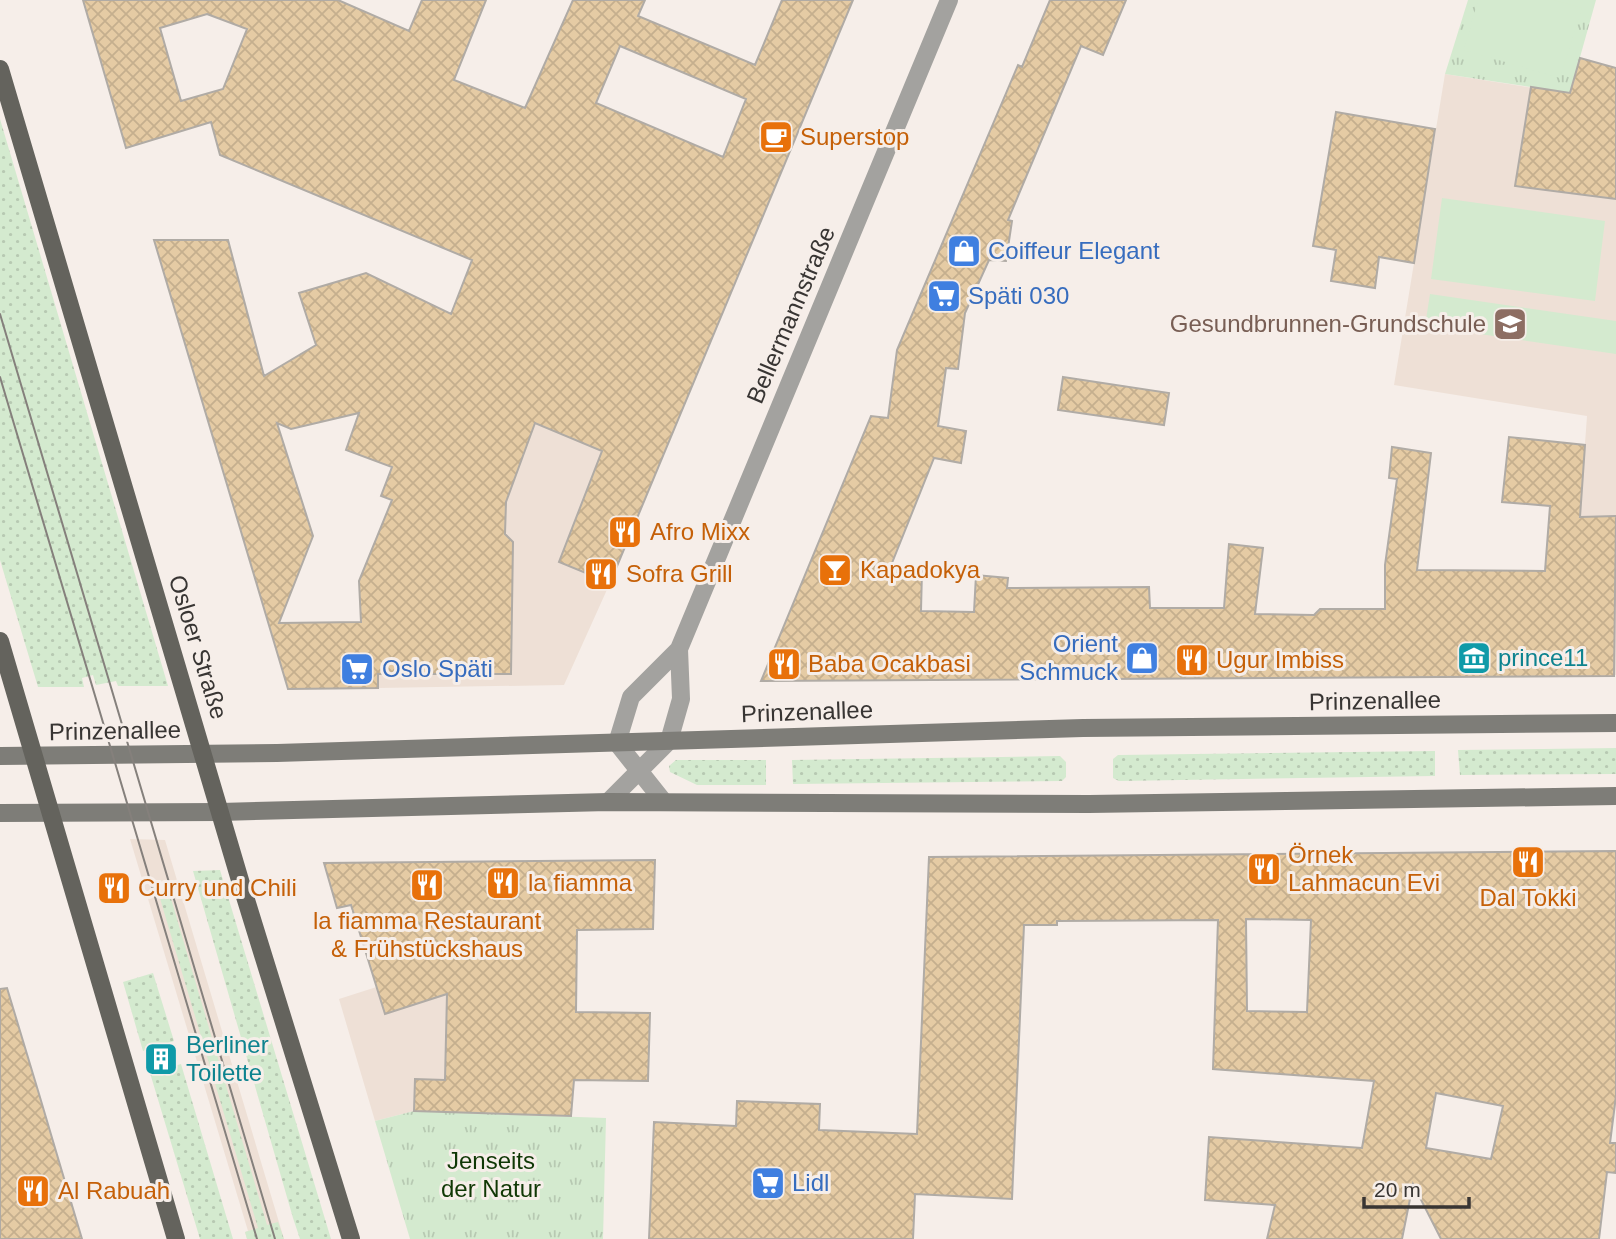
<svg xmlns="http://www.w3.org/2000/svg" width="1616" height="1239" viewBox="0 0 1616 1239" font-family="Helvetica,sans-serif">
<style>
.built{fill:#eee0d6}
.grass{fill:url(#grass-dots)}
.park{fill:url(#park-tufts)}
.garden{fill:#d4eacf}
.building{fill:url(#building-cross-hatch);stroke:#b0aba5;stroke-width:2;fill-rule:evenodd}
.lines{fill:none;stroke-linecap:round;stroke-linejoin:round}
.minor{stroke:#a3a29f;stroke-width:18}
.secondary{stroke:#7e7d78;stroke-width:18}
.primary{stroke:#64635d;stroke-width:18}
.tram{stroke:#85807c;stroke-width:2}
.labels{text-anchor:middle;stroke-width:6;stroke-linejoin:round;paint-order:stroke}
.food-label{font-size:24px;fill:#c56008;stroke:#f6eee9;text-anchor:start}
.shop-label{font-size:24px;fill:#366cbe;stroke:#f6eee9;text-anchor:start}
.street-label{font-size:24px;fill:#383533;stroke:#f6eee9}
.education-label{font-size:24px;fill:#785e54;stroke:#f6eee9;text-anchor:end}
.culture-label{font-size:24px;fill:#0d838f;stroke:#f6eee9;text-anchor:start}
.park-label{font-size:24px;fill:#103805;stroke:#f6eee9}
</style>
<defs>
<pattern id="grass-dots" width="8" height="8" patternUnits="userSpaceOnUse" patternTransform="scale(1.75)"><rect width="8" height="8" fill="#d4eacf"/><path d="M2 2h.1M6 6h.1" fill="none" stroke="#b7c9b2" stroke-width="1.8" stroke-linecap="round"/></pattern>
<pattern id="park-tufts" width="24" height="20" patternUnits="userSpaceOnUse" patternTransform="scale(1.75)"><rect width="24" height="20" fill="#d4eacf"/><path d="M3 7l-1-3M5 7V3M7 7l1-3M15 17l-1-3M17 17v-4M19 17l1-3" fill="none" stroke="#b7c9b2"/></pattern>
<pattern id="building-cross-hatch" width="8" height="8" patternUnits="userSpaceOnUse" patternTransform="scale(1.75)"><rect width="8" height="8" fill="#e5cba4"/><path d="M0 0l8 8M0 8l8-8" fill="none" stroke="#c5af8e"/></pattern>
</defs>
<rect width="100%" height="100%" fill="#f6eee9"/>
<path class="built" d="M 1445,74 L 1616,101 L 1616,675 L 1568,676 L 1587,416 L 1394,385 Z
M 474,381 L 566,417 L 559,433 L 602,451 L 560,561 L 610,583 L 564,685 L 378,688 L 378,635 Z
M 130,839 L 165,840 L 284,1239 L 247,1239 L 245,1232 L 248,1231 Z
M 439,967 L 541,1113 L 414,1111 L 375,1121 L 339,999 Z"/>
<path class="grass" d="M 0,119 L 168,686 L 118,686 L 116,681 L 96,685 L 93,675 L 82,678 L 84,687 L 38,687 L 0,560 Z
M 1616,748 L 1616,774 L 1460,775 L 1458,750 Z
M 1435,751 L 1435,776 L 1119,781 L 1113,778 L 1113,759 L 1118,755 Z
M 1060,756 L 1066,762 L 1066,777 L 1062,781 L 793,784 L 792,760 Z
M 676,760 L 766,760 L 766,785 L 697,785 L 670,772 L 669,766 Z
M 220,870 L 223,880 L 331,1239 L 300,1239 L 293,1218 L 193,871 Z
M 169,892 L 267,1225 L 278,1222 L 284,1239 L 247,1239 L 245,1232 L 258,1228 L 159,895 Z
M 153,973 L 174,1041 L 143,1051 L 123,982 Z
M 181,1064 L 233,1239 L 200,1239 L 150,1073 Z"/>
<path class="park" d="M 1468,0 L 1596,0 L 1570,93 L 1445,74 Z
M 414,1111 L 606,1118 L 603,1239 L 410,1239 L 375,1121 Z"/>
<path class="garden" d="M 1478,0 L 1554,0 L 1582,8 L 1560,78 L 1464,50 Z
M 1442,198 L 1605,221 L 1595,301 L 1431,279 Z
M 1430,294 L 1616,321 L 1616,354 L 1425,326 Z"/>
<path class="building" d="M 83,0 L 338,0 L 409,31 L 422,0 L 486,0 L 454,80 L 525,108 L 573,0 L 645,0 L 638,16 L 755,65 L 782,0 L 853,0 L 610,583 L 559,562 L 602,451 L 535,423 L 506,502 L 505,534 L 513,542 L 511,674 L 378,674 L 378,688 L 288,689 L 154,240 L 228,240 L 264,376 L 316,345 L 299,293 L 366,273 L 451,314 L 472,260 L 220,155 L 211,122 L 126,148 ZM 207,14 L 247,29 L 223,89 L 181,101 L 160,28 ZM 620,46 L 746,99 L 723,157 L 596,103 ZM 359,413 L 346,450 L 392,467 L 381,496 L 392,500 L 359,581 L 361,622 L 279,623 L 313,536 L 277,423 L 291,429 Z
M 1050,0 L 1126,0 L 1103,55 L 1081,46 L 1008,220 L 1012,221 L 1006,261 L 989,260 L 965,313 L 958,369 L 946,368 L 938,426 L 966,431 L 961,463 L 934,458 L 890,568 L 922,570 L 921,611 L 974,612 L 976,575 L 1008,578 L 1007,588 L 1149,587 L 1150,608 L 1224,608 L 1229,544 L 1263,548 L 1255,614 L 1314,615 L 1320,609 L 1385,609 L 1385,565 L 1397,479 L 1389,478 L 1392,447 L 1431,453 L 1417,570 L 1545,571 L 1550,506 L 1502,502 L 1509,437 L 1585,445 L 1580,517 L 1616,516 L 1614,676 L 761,681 L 871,416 L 888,418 L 897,350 L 1018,65 L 1022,67 Z
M 1580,58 L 1616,68 L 1616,199 L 1515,186 L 1531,87 L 1570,93 Z
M 1336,112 L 1435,129 L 1414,263 L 1379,257 L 1375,288 L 1331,281 L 1336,250 L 1313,246 Z
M 1063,377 L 1169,393 L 1164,425 L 1058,410 Z
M 1616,851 L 1616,1096 L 1610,1143 L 1616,1143 L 1616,1173 L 1607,1172 L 1599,1239 L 1441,1239 L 1413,1184 L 1402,1239 L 1267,1239 L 1275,1205 L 1205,1200 L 1209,1137 L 1362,1148 L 1374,1081 L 1213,1069 L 1218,920 L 1057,921 L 1057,925 L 1024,925 L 1012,1199 L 915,1194 L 913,1239 L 649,1239 L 654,1122 L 736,1126 L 737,1101 L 820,1104 L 819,1130 L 917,1134 L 929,857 ZM 1246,919 L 1311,920 L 1307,1012 L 1247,1011 ZM 1436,1093 L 1503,1106 L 1491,1159 L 1426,1148 Z
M 655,860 L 653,929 L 577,930 L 576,1012 L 650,1013 L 648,1081 L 574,1080 L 571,1116 L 414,1111 L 415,1079 L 445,1080 L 447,994 L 385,1014 L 351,905 L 337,908 L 324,863 Z
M 7,988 L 39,1094 L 82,1239 L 0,1239 L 0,989 Z"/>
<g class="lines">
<path class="minor" d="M 608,802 L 669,741 L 681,699 L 679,649
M 664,802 L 617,743 L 631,697 L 679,649 L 949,0"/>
<path class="secondary" d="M 0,756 L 277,753 L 1083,728 L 1616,723
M 0,813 L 220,812 L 608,802 L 1089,804 L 1616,796"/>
<path class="primary" d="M 0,69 L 242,887 L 351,1239
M 0,641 L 176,1239"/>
<path class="tram" d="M 0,314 L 275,1239
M 0,377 L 257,1239"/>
</g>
<defs>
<g id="cafe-square" transform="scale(1.75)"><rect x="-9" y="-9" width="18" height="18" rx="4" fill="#e8710a" stroke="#f6eee9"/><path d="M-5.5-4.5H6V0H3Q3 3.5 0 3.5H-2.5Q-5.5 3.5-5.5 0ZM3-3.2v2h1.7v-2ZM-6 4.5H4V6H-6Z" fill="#fff"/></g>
<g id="shop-square" transform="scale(1.75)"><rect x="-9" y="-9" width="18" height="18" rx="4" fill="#3f7fe0" stroke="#f6eee9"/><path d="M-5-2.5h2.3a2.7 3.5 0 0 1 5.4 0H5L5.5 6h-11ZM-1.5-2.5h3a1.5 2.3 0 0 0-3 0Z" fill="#fff"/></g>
<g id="supermarket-square" transform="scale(1.75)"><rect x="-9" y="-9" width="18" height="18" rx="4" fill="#3f7fe0" stroke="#f6eee9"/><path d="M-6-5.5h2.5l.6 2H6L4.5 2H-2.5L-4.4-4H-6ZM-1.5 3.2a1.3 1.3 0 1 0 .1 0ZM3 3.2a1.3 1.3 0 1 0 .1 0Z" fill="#fff"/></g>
<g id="school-square" transform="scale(1.75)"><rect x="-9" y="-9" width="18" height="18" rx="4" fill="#8d6e63" stroke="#f6eee9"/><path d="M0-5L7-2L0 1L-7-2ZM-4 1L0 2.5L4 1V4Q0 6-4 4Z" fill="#fff"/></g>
<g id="restaurant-square" transform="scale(1.75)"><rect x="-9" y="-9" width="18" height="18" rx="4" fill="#e8710a" stroke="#f6eee9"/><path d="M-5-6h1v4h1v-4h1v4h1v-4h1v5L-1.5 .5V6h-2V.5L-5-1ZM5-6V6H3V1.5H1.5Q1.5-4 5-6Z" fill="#fff"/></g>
<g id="bar-square" transform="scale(1.75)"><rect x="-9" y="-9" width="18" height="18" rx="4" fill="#e8710a" stroke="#f6eee9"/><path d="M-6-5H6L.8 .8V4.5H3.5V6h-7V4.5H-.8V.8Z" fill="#fff"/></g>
<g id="museum-square" transform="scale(1.75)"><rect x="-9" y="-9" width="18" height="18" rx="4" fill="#0f9aa8" stroke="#f6eee9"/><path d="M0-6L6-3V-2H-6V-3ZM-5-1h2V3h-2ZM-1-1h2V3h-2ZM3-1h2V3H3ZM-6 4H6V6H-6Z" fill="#fff"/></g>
<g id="building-square" transform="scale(1.75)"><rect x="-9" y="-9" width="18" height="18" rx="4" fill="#0f9aa8" stroke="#f6eee9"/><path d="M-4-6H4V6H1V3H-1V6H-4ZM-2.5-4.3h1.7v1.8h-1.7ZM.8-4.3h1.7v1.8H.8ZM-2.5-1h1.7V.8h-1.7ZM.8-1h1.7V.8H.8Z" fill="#fff"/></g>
</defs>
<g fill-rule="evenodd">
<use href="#cafe-square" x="776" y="137"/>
<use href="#shop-square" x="964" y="251"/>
<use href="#supermarket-square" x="944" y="296"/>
<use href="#school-square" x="1510" y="324"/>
<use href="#restaurant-square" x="625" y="532"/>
<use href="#bar-square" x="835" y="570"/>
<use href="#restaurant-square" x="601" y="574"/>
<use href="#shop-square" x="1142" y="658"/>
<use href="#museum-square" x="1474" y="658"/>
<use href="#restaurant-square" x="1192" y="660"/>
<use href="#restaurant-square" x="784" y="664"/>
<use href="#supermarket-square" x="357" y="669"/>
<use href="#restaurant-square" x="1528" y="862"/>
<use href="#restaurant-square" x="1264" y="869"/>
<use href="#restaurant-square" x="503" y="883"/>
<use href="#restaurant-square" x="427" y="885"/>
<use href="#restaurant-square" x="114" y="888"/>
<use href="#building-square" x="161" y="1059"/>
<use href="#supermarket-square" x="768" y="1183"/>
<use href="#restaurant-square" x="33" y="1191"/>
</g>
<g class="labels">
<g class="food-label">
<text x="800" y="145">Superstop</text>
<text x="650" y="540">Afro Mixx</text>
<text x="860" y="578">Kapadokya</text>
<text x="626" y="582">Sofra Grill</text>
<text x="1216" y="668">Ugur Imbiss</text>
<text x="808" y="672">Baba Ocakbasi</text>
<text x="1288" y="863">Örnek<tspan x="1288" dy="28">Lahmacun Evi</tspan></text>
<text x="528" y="891">la fiamma</text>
<text x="138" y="896">Curry und Chili</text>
<text x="1528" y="906" text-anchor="middle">Dal Tokki</text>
<text x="427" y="929" text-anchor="middle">la fiamma Restaurant<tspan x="427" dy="28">&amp; Frühstückshaus</tspan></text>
<text x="58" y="1199">Al Rabuah</text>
</g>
<g class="shop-label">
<text x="988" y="259">Coiffeur Elegant</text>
<text x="968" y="304">Späti 030</text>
<text x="1118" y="652" text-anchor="end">Orient<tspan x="1118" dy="28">Schmuck</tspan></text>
<text x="382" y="677">Oslo Späti</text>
<text x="792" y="1191">Lidl</text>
</g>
<g class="street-label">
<text transform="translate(791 315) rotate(-67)" y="8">Bellermannstraße</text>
<text transform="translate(198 647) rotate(73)" y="8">Osloer Straße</text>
<text transform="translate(1375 701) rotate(-1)" y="8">Prinzenallee</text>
<text transform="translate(807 712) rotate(-2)" y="8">Prinzenallee</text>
<text transform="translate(115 731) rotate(-1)" y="8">Prinzenallee</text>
</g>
<g class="education-label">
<text x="1486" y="332">Gesundbrunnen-Grundschule</text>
</g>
<g class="culture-label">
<text x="1498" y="666">prince11</text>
<text x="186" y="1053">Berliner<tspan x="186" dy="28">Toilette</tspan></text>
</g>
<g class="park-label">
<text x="491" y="1169">Jenseits<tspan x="491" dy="28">der Natur</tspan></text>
</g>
</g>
<path d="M1364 1197v10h105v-10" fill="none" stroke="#383533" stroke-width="3.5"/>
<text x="1374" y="1197" font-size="21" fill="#383533" stroke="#f6eee9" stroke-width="5" paint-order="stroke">20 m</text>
</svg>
